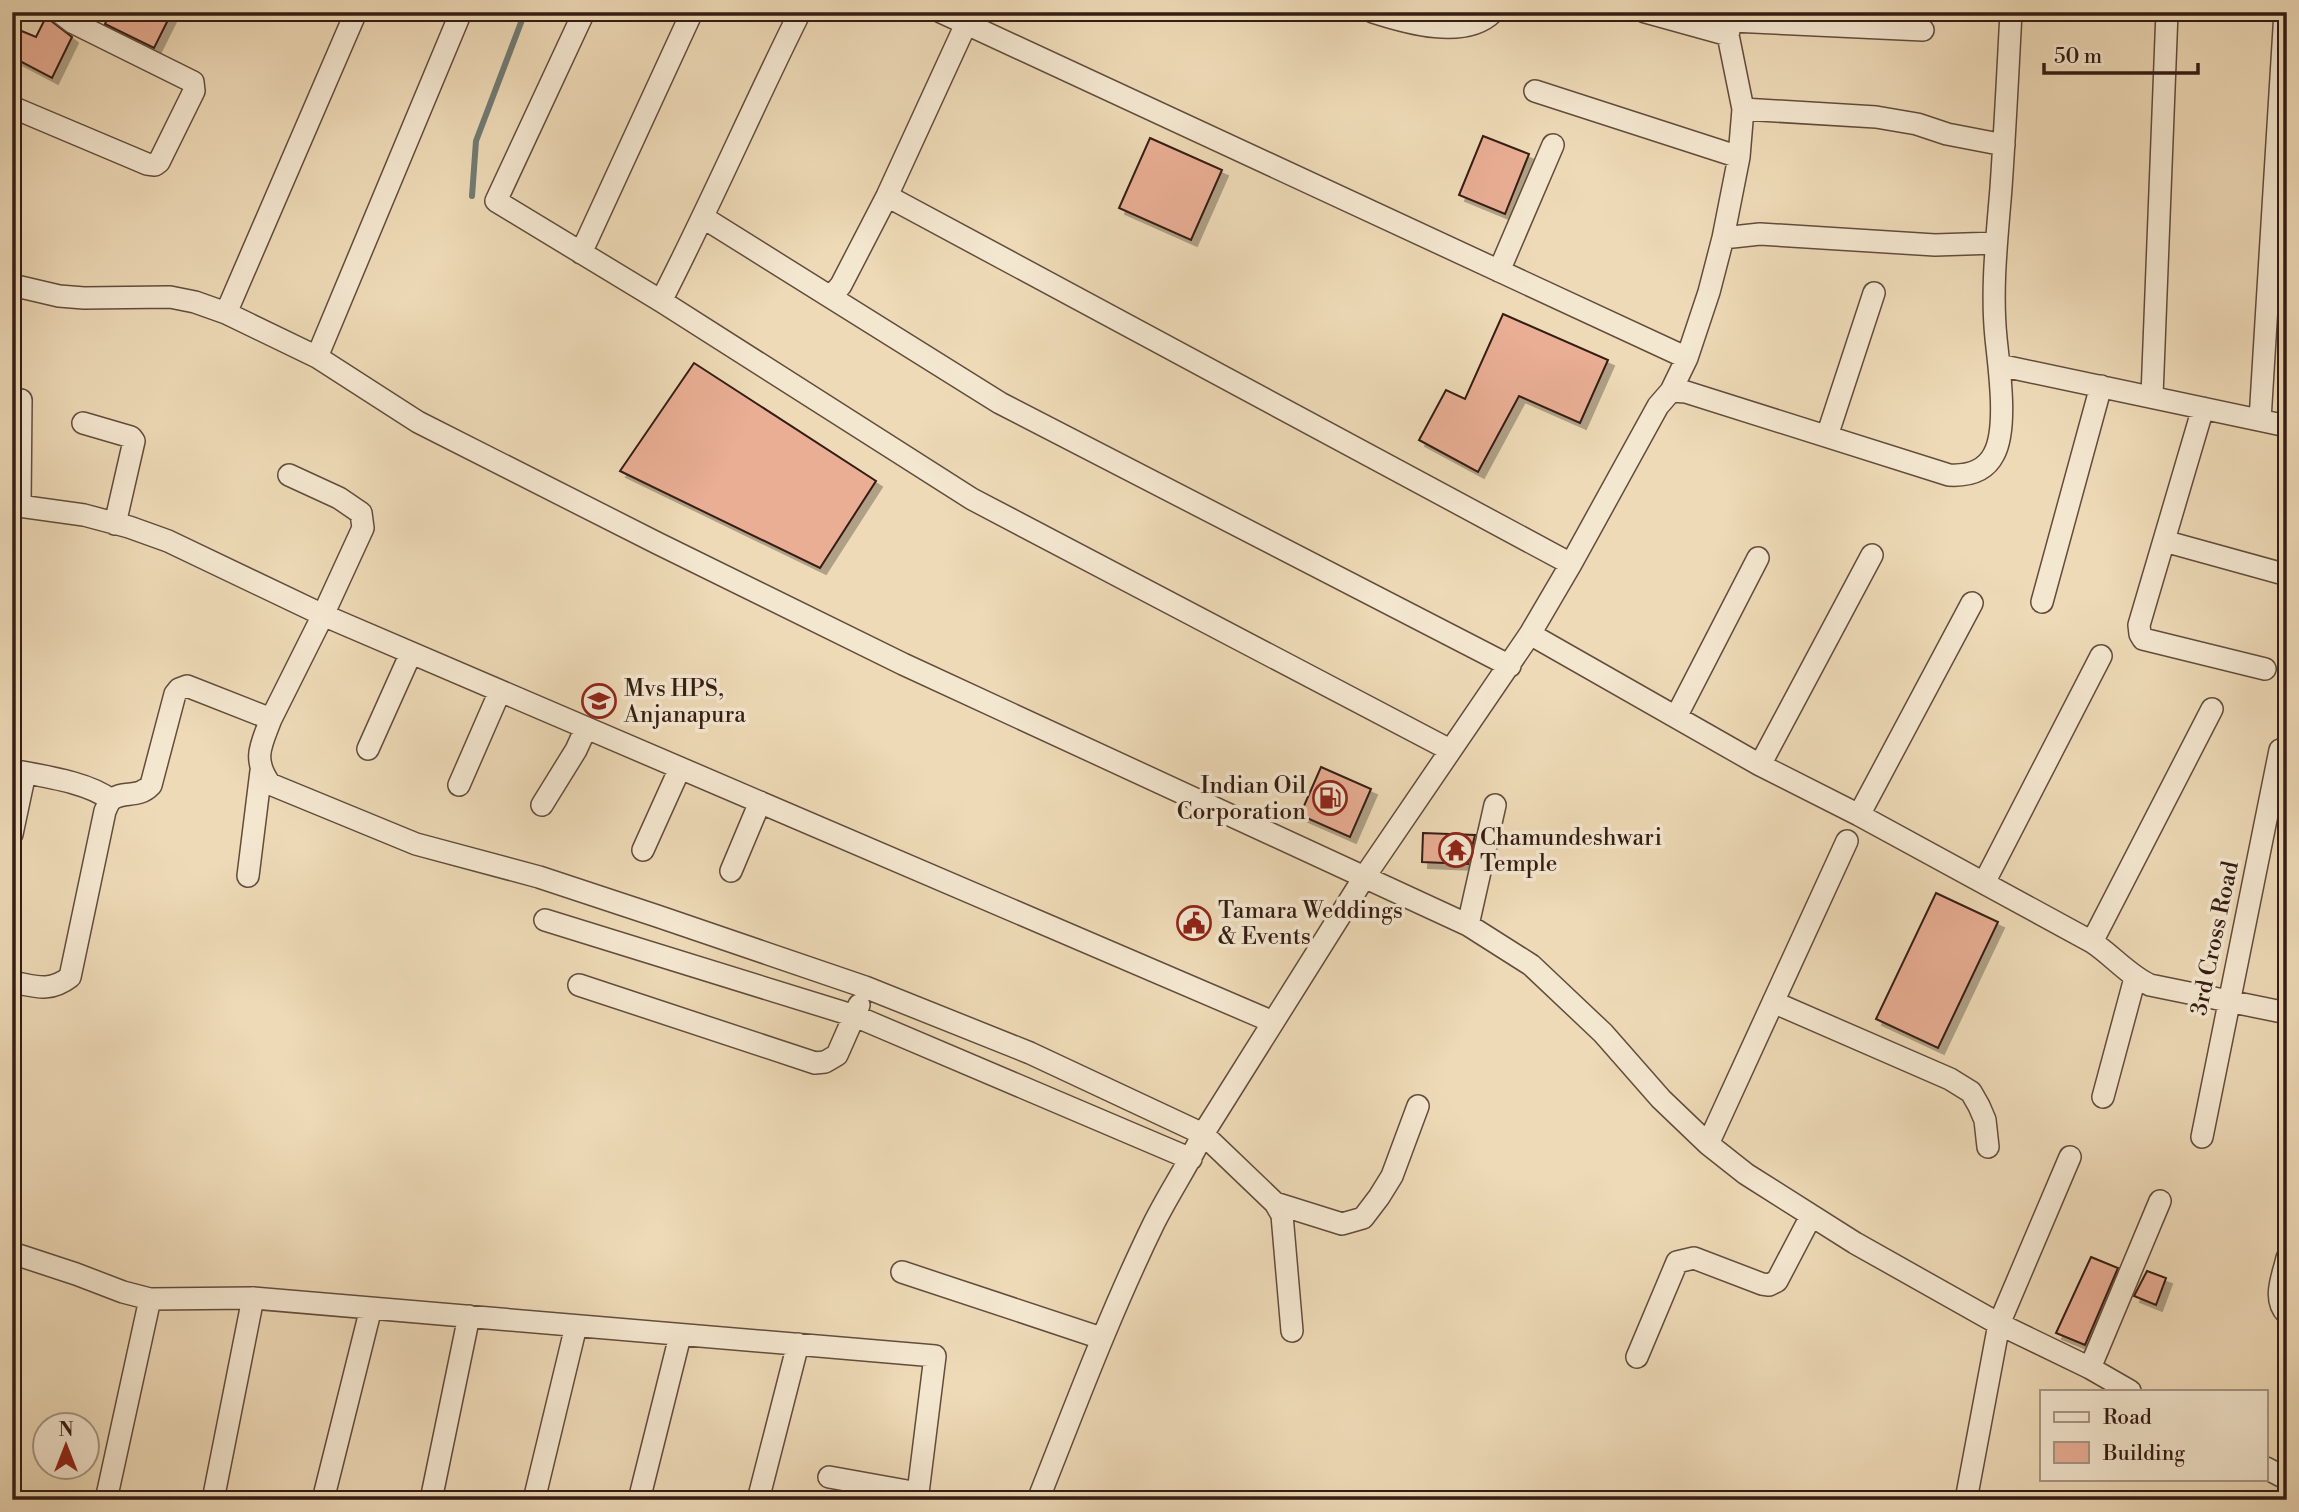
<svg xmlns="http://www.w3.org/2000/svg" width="2299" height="1512" viewBox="0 0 2299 1512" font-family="'Libre Bodoni',serif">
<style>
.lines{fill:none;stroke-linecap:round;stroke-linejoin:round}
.stream{stroke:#717b74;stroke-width:6}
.building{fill:#e9ae94;stroke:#341c13;stroke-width:2;filter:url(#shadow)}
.minor-casing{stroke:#624c3c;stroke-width:24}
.minor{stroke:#f4e7d0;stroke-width:21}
.labels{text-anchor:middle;stroke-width:7;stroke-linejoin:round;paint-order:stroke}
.poi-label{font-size:23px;fill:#341c13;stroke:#f4e7d0;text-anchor:start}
.street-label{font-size:23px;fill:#341c13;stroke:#f4e7d0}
</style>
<defs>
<filter id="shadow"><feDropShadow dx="6" dy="6" stdDeviation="0" flood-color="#0004"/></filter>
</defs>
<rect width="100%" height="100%" fill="#eedab7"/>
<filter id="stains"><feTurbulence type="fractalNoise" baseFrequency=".00286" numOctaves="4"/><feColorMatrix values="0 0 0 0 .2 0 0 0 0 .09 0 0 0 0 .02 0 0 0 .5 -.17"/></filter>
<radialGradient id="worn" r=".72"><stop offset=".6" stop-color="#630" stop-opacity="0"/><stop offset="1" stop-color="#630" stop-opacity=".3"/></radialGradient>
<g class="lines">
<path class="stream" d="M 472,196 L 476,141 L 525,12"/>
</g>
<path class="building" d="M 110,12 L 172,12 L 154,48 L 105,24 Z
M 46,17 L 72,37 L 52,78 L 12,57 L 12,27 L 36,37 Z
M 1483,136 L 1529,154 L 1505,214 L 1459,195 Z
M 1150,138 L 1222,170 L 1191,240 L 1119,208 Z
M 1503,314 L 1608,360 L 1580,423 L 1519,396 L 1478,472 L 1419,440 L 1446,390 L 1465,399 Z
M 694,363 L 876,481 L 820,568 L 620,471 Z
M 1321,767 L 1371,789 L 1350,837 L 1300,815 Z
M 1423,833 L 1475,835 L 1468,864 L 1422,862 Z
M 1936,893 L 1998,922 L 1938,1048 L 1876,1019 Z
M 2091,1257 L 2118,1268 L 2085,1345 L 2056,1333 Z
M 2147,1271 L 2166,1278 L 2156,1305 L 2134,1296 Z"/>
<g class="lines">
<g class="minor-casing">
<path id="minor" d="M 584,12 L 496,201 L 661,301 L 972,499 L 1450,750
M 941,12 L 1687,358
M 1373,12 C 1407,23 1465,40 1493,12
M 1645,12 L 1728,35
M 1732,21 L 1923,30
M 1535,91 L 1739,157
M 12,107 L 147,164 L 155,165 L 159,162 L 194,91 L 193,82 L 72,22 L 59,12
M 1743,109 L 1876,117 L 1917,124 L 1947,134 L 2004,145
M 887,196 L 1571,564
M 704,218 L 1000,403 L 1510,666
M 1723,238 L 1760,234 L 1935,245 L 1996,243
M 581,253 L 692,12
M 1499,271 L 1553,145
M 12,285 L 59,296 L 84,298 L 170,297 L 195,302 L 226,313 L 317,357 L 418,422 L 657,543 L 903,664 L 1468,925 L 1531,965 L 1603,1033 L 1661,1099 L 1708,1144 L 1746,1174 L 1855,1243 L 1999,1324 L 2090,1368 L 2130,1391
M 831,297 L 841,285 L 887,196 L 966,24
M 661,301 C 710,206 752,108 800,12
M 226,313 L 356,12
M 317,357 L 461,12
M 1999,365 L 2287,426
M 1671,391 L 1687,358 L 1709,292 L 1723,238 L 1739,157 L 1743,109 L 1728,35 L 1733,12
M 2152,396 L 2167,12
M 2203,408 L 2139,625 L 2140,634 L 2143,639 L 2265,669
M 2260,420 L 2285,12
M 83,423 L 131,437 L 134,441 L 115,524
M 1827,436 L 1874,293
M 289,475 L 339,498 L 361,513 L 363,528 L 323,615 L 1273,1022
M 12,505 L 84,515 L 129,527 L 168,541 L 323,615 L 271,719
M 20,506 L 21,400
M 2164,541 L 2287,575
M 2042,602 L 2101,386
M 1530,634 L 1760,765 L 1859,815 L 2092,942 C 2112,955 2128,975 2150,985 L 2287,1013
M 1676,717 L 1758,558
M 368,749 L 411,653
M 1760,765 L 1872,555
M 12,770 C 42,776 88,782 111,800
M 459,785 L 500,691
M 542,805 L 576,750 L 586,728
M 1859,815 L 1972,603
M 12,834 L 25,773
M 643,850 L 680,768
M 731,871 L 760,802
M 248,876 L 261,771
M 1984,883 L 2101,656
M 545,920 L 855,1016 L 1191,1159
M 1468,925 L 1495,805
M 2092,942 L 2212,709
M 12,982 C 35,986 49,993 70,977 L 105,811 C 107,807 108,803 111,800 C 123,790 138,799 151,785 L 175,694 L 179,689 L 187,686 L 271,719 C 261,745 252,759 270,784 L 416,844 L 539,877 L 657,916 L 865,987 L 1030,1053 L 1203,1134 L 1275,1203 L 1282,1215 L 1292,1331
M 579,985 L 815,1063 L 825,1062 L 837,1055 L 859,1005
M 1773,1002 L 1950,1079 L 1971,1092 L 1979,1106 L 1985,1120 L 1988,1147
M 2103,1097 L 2135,978
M 2202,1137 L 2280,750
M 1708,1144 L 1847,841
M 1275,1203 L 1342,1224 L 1363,1218 L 1379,1197 L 1392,1176 L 1418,1106
M 12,1253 L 76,1274 L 123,1292 L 150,1299 L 253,1298 L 935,1356 L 918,1493 L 829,1477
M 2287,1258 C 2283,1276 2272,1299 2287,1314
M 902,1272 L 1101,1338
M 1637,1357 L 1677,1262 L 1694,1258 L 1762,1284 L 1769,1285 L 1777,1281 L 1811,1216
M 2090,1368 L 2160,1201
M 2266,1468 L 2287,1479
M 106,1500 L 150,1299
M 213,1500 L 253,1298
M 323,1500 L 371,1308
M 431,1500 L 469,1316
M 534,1500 L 576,1326
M 639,1500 L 680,1336
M 758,1500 L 798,1344
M 1038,1500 C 1075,1407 1110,1313 1154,1223 C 1169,1193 1188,1165 1203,1134 L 1365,876 L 1530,634 L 1571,564 L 1658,406 L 1671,391 L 1686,392 L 1949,475 C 1967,476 1985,472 1994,454 C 2008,428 1999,368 1996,338 C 1991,289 1997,238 2001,188 C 2005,130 2008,71 2011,12
M 1966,1500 L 1999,1324 L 2070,1157"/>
</g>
<use href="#minor" class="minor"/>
</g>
<defs>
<g id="school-ring" transform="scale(1.75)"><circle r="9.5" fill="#f4e7d0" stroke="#8f2418" stroke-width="1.5"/><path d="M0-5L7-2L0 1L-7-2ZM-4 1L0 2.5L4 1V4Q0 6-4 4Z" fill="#8f2418"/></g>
<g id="fuel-ring" transform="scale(1.75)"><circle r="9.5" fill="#f4e7d0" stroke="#8f2418" stroke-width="1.5"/><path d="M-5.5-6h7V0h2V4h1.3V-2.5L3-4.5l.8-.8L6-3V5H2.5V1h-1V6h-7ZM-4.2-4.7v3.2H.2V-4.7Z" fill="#8f2418"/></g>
<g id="temple-ring" transform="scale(1.75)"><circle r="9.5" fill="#f4e7d0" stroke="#8f2418" stroke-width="1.5"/><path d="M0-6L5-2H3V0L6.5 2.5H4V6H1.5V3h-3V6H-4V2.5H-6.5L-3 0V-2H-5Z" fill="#8f2418"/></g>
<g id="civic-ring" transform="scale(1.75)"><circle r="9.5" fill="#f4e7d0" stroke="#8f2418" stroke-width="1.5"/><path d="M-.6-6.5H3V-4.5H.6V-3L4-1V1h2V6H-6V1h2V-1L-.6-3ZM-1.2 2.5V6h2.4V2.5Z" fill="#8f2418"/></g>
</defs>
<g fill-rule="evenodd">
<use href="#school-ring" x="599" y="701"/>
<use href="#fuel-ring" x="1330" y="798"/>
<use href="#temple-ring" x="1456" y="850"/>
<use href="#civic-ring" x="1194" y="923"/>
</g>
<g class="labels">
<g class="poi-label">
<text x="624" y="696">Mvs HPS,<tspan x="624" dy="26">Anjanapura</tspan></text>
<text x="1306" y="793" text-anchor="end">Indian Oil<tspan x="1306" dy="26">Corporation</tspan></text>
<text x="1480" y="845">Chamundeshwari<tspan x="1480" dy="26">Temple</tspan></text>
<text x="1218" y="918">Tamara Weddings<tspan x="1218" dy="26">&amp; Events</tspan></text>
</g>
<g class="street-label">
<text transform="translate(2214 938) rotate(-78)" y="8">3rd Cross Road</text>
</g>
</g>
<rect width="2299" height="1512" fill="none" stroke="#eedab7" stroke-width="42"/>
<rect x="14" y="14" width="2271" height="1484" fill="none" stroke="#341c13" stroke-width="3.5"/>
<rect x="21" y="21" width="2257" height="1470" fill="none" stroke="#341c13" stroke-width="2"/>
<rect x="2040" y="1390" width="228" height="91" fill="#f4e7d0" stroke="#a79684" stroke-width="2"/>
<rect x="2054" y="1412" width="35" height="10" fill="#f4e7d0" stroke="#a79684" stroke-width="2"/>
<text x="2103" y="1424" font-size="21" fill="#341c13">Road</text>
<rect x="2054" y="1442" width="35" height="21" fill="#e9ae94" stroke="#a79684" stroke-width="2"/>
<text x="2103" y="1460" font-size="21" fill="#341c13">Building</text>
<g transform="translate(66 1446)"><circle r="33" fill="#f4e7d0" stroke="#a79684" stroke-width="2"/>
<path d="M0-5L12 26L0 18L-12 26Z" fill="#8f2418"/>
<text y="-10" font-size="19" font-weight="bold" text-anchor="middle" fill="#341c13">N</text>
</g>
<path d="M2044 63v10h154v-10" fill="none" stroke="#341c13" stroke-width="3.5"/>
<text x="2054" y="63" font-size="21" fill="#341c13" stroke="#f4e7d0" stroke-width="5" paint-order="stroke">50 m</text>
<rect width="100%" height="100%" filter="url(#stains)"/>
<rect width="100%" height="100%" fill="url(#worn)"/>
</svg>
